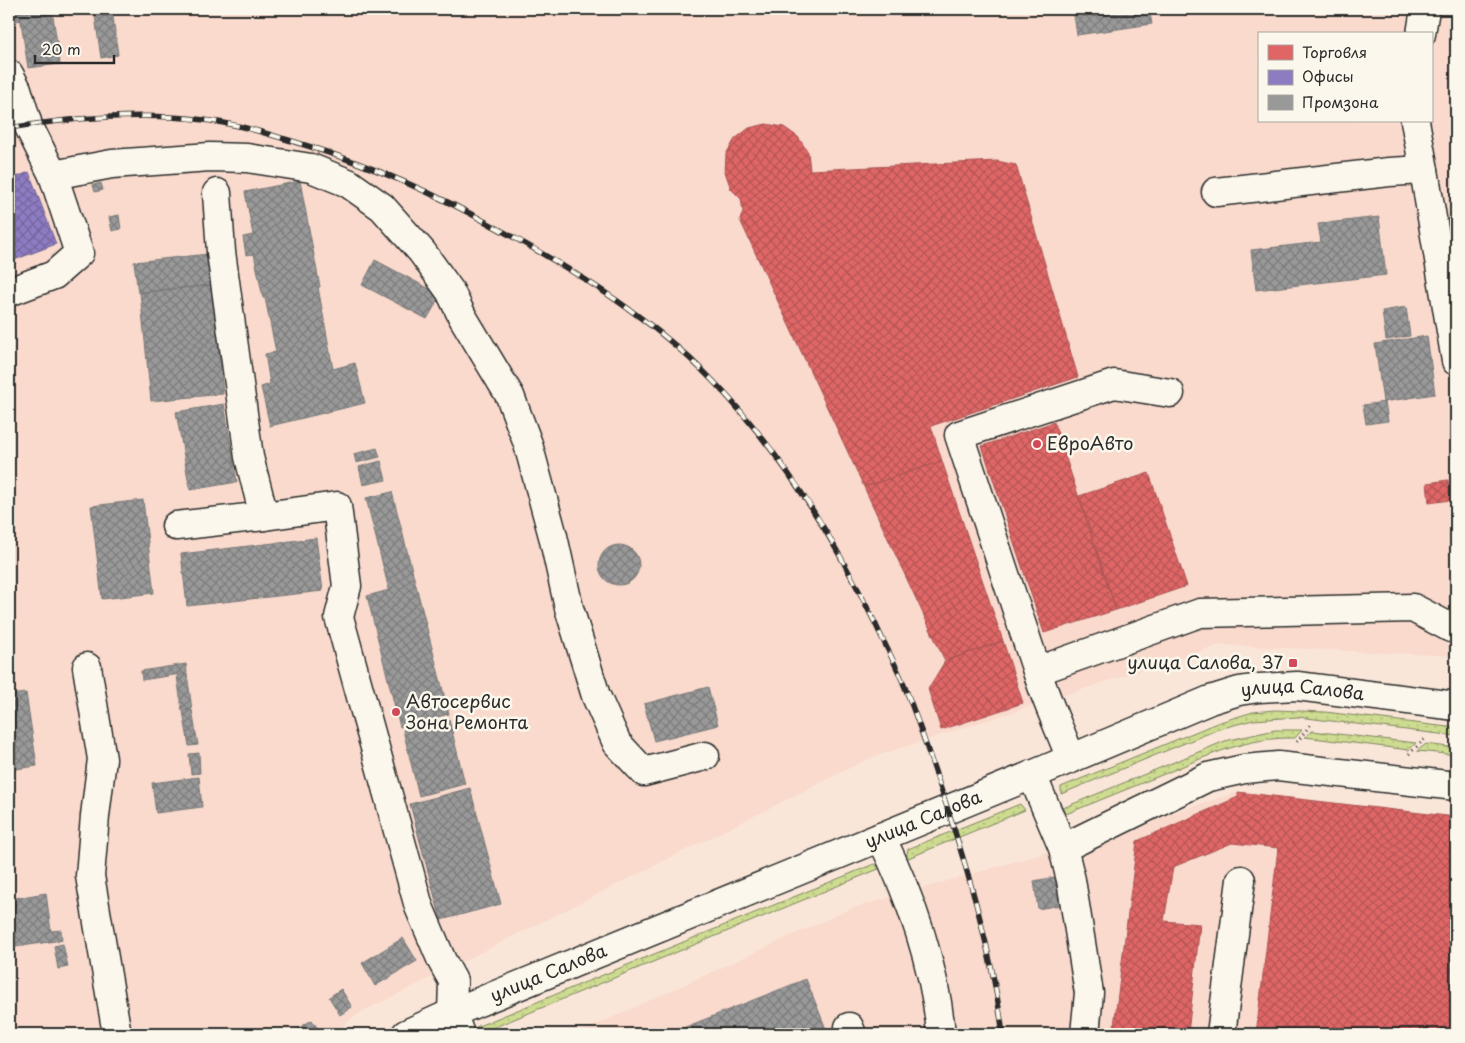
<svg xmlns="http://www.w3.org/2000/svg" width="1465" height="1043" viewBox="0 0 1465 1043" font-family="'Playpen Sans',sans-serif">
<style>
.built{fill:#f9dacc;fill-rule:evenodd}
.grass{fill:url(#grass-dots);stroke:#7c845e}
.shops{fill:url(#shops-cross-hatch);stroke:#aa5454}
.offices{fill:url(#offices-cross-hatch);stroke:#706495}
.industry{fill:url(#industry-cross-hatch);stroke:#787878}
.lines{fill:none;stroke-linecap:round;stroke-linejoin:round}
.minor-casing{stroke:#2b2b2b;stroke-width:31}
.path{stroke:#2b2b2b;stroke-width:3;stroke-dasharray:1 4;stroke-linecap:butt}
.minor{stroke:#fbf7ec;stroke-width:28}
.rail-casing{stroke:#2b2b2b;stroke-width:5.5}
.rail{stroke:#fbf7ec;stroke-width:4;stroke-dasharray:11;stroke-linecap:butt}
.poi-dot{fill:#d1495b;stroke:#fbf7ec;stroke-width:2}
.labels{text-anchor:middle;stroke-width:5;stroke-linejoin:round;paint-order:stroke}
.poi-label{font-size:18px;fill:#2b2b2b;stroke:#fbf7ec;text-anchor:start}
.street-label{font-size:18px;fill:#2b2b2b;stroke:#fbf7ec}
</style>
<defs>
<pattern id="grass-dots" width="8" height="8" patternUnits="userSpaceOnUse" patternTransform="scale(1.25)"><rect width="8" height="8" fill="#cddc90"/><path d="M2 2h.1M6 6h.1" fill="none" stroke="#b0bd7c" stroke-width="1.8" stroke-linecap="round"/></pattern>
<pattern id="shops-cross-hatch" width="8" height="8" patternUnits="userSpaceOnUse" patternTransform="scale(1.25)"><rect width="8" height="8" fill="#e06666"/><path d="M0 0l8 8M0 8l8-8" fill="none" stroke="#b65454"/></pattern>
<pattern id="offices-cross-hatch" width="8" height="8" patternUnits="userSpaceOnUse" patternTransform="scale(1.25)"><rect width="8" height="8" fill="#8e7cc3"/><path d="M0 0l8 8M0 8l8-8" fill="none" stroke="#74669f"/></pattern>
<pattern id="industry-cross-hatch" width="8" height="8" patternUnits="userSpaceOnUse" patternTransform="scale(1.25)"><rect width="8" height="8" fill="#999"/><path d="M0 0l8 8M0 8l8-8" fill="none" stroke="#7d7d7d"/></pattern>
</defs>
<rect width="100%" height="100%" fill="#fae6d9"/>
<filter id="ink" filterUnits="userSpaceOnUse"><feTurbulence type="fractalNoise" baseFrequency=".02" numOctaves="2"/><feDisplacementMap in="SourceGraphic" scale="10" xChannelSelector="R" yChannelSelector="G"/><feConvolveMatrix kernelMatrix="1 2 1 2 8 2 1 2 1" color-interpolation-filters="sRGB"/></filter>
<g filter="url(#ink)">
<path class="built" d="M 9,9 L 1456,9 L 1456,656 L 1220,645 L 870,758 L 358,1014 L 332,1034 L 9,1034 ZM 1259,34 L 1431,34 L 1431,121 L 1259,121 Z
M 1238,792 L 1456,817 L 1456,1034 L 576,1034 L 850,909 L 1038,855 Z"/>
<path class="grass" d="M 1275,710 L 1325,712 L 1456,728 L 1456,736 L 1298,717 L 1253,720 L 1219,729 L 1061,794 L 1061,787 L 1217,723 L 1253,712 Z
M 1275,730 L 1302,730 L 1295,738 C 1248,737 1212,754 1169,772 C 1135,786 1100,800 1066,814 L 1063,808 L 1225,741 Z
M 1312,731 L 1416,743 L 1409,750 L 1305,737 Z
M 1426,744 L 1456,748 L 1456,755 L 1417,751 Z
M 1020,804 L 1025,810 L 906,859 L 908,849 Z
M 874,864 L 881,868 L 478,1034 L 474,1034 L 476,1027 Z"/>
<path class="shops" d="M 766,124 L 784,127 L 798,137 L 808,152 L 810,170 L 997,161 L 1016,165 L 1078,377 L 931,426 L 942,461 L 864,487 L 740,220 L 743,211 L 741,199 L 731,189 L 725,172 L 726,154 L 735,139 L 749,128 Z
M 1054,422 L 1116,610 L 1044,633 L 982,446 Z
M 942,461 L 1003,641 L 945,661 L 864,487 Z
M 1149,473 L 1187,586 L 1116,610 L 1079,496 Z
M 1448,480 L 1451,500 L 1429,503 L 1427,483 Z
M 1003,641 L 1023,703 L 941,730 L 928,689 L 945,661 Z
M 1238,792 L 1456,817 L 1456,1034 L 1256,1034 L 1278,848 L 1232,843 L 1173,867 L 1164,921 L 1200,924 L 1188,1034 L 1113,1034 L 1137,841 L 1238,797 Z"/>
<path class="offices" d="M 29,172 L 56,244 L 9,262 L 9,180 Z"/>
<path class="industry" d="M 9,9 L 19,9 L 21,20 L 9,22 Z
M 19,9 L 52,9 L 60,64 L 28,68 Z
M 94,9 L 112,9 L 118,55 L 101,58 Z
M 1073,9 L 1149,9 L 1152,24 L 1077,35 Z
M 1456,12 L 1456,46 L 1455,46 L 1451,13 Z
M 300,181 L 320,287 L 318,287 L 333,369 L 355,363 L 365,403 L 270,426 L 261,387 L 270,384 L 265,354 L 276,352 L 265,298 L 263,298 L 254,254 L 246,255 L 243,237 L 253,235 L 245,192 Z
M 101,183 L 103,190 L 95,192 L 93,185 Z
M 119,215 L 121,229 L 112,231 L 109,217 Z
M 1379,217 L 1386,275 L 1256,290 L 1251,250 L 1321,242 L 1318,224 Z
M 208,254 L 211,285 L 138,293 L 134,262 Z
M 375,260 L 441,295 L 427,319 L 362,285 Z
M 213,285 L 223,394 L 151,401 L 140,292 Z
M 1406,307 L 1410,336 L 1386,340 L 1382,311 Z
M 1427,336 L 1435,394 L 1383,402 L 1375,344 Z
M 1385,402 L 1388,421 L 1366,424 L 1363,405 Z
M 224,404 L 237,482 L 190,490 L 176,412 Z
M 377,448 L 380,457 L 356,463 L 354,454 Z
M 381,461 L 386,480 L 363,485 L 359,467 Z
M 392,492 L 449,714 L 400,727 L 367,596 L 389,590 L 366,498 Z
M 143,500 L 154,593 L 102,599 L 91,506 Z
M 316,538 L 323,591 L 187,606 L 181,554 Z
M599 565a20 20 0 1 1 40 0a20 20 0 1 1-40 0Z
M 186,664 L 187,673 L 142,680 L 141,671 Z
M 187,674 L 192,709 L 182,710 L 177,676 Z
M 708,687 L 718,725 L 654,741 L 644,704 Z
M 26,693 L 37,766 L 9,770 L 9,695 Z
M 192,710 L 198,745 L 189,746 L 183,711 Z
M 449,719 L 465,784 L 419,796 L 403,730 Z
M 199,753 L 200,773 L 191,774 L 189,754 Z
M 199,777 L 202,807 L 156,813 L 152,783 Z
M 470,788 L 501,904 L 441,920 L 410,804 Z
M 1055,877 L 1060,905 L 1038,909 L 1034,881 Z
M 46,893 L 51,931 L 61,930 L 62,940 L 9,948 L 9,899 Z
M 403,938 L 417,961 L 375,986 L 362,963 Z
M 63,944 L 68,967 L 58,969 L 54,946 Z
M 806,979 L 828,1034 L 668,1034 Z
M 341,989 L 352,1007 L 340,1015 L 329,997 Z
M 312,1020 L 318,1029 L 309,1034 L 289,1034 Z"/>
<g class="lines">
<g class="minor-casing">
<g id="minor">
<path d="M 1421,34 L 1425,9"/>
<path d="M 9,74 L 17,89 L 28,125 L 53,175 L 79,253 L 54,275 L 9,292"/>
<path d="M 1415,121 L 1424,170 L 1456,361"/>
<path d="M 53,175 L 112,164 L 210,157 L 247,158 L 311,168 L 348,183 L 382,207 L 422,252 L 450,291 L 462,316 L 510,396 L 528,444 L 553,536 L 569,608 L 596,696 L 617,743 L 644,772 L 705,756"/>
<path d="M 1216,192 L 1389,172 L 1424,170"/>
<path d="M 217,193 L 221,252 L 249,457 L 264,516 L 337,506 L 347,586 L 339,617 L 419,907 L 442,961 L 453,981 L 452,1013 L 460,1034"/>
<path d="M 176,526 L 264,516"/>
<path d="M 87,667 L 102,759 L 95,816 L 90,876 L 117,1034"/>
<path d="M 1037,671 L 959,435 L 1114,384 L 1170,393"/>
<path d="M 1071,759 C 1060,729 1046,701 1037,671 L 1200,613 L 1413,608 L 1451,628 L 1456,628"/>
<path d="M 1032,775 L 1063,848 L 1071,880 L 1089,993 L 1085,1034"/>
<path d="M 881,837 C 911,898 935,966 941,1034"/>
<path d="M 1063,848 L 1208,777 L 1244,769 L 1278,766 L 1456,786"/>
<path d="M 849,1027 L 852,1034"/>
<path id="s1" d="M 406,1034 L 452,1013 L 1032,775 L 1210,700 L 1239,691 L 1259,688 L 1297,686 L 1456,706"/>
<path d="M 1221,1034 L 1241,880"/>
</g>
</g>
<path class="path" d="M 1297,742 L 1311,724
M 1409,754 L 1427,737"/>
<use href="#minor" class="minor"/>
<g class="rail-casing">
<path id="rail" d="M 9,128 C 69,118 143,112 204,120 C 232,123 258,131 285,139 C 350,158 413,183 473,215 C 558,261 646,311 714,382 C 782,453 833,536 876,625 C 884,643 894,661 902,680 C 918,719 931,760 945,801 C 970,877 992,954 1003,1034
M 9,157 L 10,156"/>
</g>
<use href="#rail" class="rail"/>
</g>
</g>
<g class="poi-dot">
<circle cx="1037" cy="444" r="5"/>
<rect x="1288" y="658" width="10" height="10" rx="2.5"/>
<circle cx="396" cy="712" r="5"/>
</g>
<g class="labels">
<g class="poi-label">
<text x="1047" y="450">ЕвроАвто</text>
<text x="1283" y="669" text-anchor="end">улица Салова, 37</text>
<text x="406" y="708">Автосервис<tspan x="406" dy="21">Зона Ремонта</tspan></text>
</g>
<g class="street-label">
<text dy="6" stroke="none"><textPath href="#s1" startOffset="965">улица Салова</textPath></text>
<text dy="6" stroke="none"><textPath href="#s1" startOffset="560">улица Салова</textPath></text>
<text dy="6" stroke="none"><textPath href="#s1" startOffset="155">улица Салова</textPath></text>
</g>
</g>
<rect width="1465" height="1043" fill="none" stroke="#fbf7ec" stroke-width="30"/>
<rect x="15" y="15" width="1435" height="1013" fill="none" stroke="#2b2b2b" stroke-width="2" filter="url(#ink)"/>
<rect x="1258" y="32" width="175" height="90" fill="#fbf7ec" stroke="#a8a59f"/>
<rect x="1268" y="45" width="25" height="15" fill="#e06666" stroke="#a8a59f"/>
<text x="1302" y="58" font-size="15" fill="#2b2b2b">Торговля</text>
<rect x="1268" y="70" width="25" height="15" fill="#8e7cc3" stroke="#a8a59f"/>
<text x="1302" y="82" font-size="15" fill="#2b2b2b">Офисы</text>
<rect x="1268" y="95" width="25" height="15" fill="#999999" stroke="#a8a59f"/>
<text x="1302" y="108" font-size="15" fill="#2b2b2b">Промзона</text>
<path d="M35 55v8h79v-8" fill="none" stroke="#2b2b2b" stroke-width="2.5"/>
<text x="42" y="55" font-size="15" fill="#2b2b2b" stroke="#fbf7ec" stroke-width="4" paint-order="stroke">20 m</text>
</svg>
